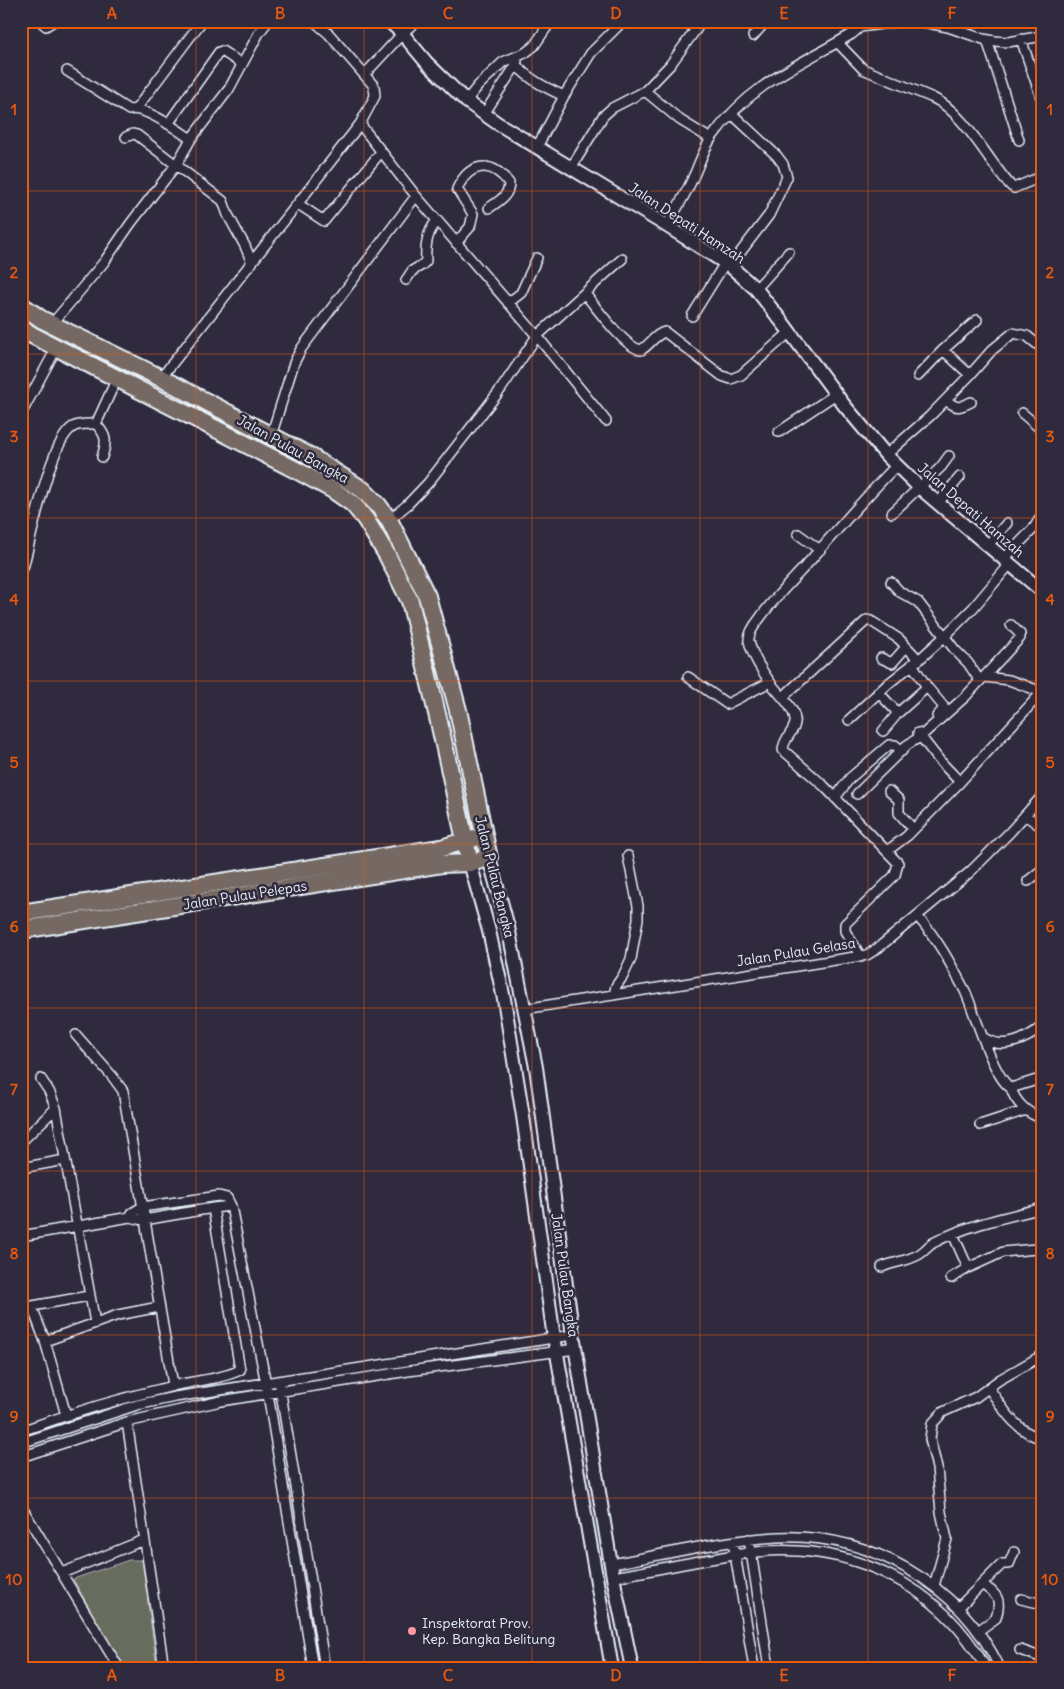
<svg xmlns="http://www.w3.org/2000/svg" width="1064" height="1689" viewBox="0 0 1064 1689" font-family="Delius,sans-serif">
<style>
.green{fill:#676c5f;stroke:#a8aeac}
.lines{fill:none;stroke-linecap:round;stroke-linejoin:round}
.street-casing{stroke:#e8f1f8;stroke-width:12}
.secondary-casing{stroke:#e8f1f8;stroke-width:16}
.highway-casing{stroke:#e8f1f8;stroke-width:20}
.street{stroke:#2f2a3d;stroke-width:9}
.secondary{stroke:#2f2a3d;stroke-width:12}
.highway{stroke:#766964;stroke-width:16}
.grid{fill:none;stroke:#e8590c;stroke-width:1;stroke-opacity:0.55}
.poi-dot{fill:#ff9aa2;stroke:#2f2a3d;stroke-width:2}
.labels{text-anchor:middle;stroke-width:5;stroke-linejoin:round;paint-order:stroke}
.street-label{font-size:14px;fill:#e8f1f8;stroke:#2f2a3d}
.poi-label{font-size:14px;fill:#e8f1f8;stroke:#2f2a3d;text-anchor:start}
.neatline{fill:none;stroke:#e8590c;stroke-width:2}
.grid-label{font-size:16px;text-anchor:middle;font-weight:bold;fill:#e8590c}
</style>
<rect width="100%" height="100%" fill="#2f2a3d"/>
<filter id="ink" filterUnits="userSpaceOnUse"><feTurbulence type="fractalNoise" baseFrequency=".02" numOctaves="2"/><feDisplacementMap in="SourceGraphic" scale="10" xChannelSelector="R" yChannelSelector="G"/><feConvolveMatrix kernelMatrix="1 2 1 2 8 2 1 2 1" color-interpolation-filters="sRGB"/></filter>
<g filter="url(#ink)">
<path class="green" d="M 129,1560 L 142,1560 L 157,1668 L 123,1668 L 73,1579 Z"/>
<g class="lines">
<g class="street-casing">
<path id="street" d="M 40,21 L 46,26 L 54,21
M 685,21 L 696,30
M 830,21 L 860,27 L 903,21
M 918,21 L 948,27 L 983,39 L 995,41 L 1008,42 L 1043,36
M 154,22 L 155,21
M 753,36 L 766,21
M 1021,39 L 1043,103
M 987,40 L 1019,140
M 838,43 L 863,69 L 933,98 C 964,112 988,161 1011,186 L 1014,188 L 1043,176
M 516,65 C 530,80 546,88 564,96
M 67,71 L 129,110 C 144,105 179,131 191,139
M 365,74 L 402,34 L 416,21
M 645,91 L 680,120 L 711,139
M 466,101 L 478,86 L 503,62 L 525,53 L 534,46 L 551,21
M 136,109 L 202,21
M 484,114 L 516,65 L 518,56
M 168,124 L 219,52 L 222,51 L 242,64
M 360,124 L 416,196 L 537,336 L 606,421
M 126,137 L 133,134 L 137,135 L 223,201 L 228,215 L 245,246 L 252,263
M 537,147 L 564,96 L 591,53 L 623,21
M 571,168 L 603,116 L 612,108 L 645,91 L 670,65 L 702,21
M 298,204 L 324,221 L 325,220 L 381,152
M 667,226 C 675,211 684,197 691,182 C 698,168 703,150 712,137 C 751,83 798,66 852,34 L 860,27
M 456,243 L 470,227 L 473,214 L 457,189 C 469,163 491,159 509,183 C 509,196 499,201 489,208
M 730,266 L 769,215 L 787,177 L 783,164 L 777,156 L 732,114
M 406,280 L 412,271 L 422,265 L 426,261 C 425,245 427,233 437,220
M 756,289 L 789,252
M 585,294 C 597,308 624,347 641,350 C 650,345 655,334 665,332 L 722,376 L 731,379 L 741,375 L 790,332
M 508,303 L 521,293 L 537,258
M 692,316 L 725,263
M 52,324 L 104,262 L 131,223 L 176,165 L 191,139 L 229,89 L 259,33 L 268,21
M 943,350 L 977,320
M 918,376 L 943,350 L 970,375
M 161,378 L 360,124 L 375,96 L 374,86 L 329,34 L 314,21
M 946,400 C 957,409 959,408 971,402
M 1022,413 L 1043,431
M 21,414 L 57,347
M 96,424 C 107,436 107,441 102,457
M 779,432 L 836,394
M 271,436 L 294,363 L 301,349 L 416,196
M 886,455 L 930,416 L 970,375 L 992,350 L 1013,333 L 1027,336 L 1043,349
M 938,503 L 960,477
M 892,513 L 941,467 L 949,456
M 389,520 L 407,505 L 428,483 L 501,389 L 537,336 L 622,259
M 798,534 L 820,550
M 988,545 L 1007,523
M 1004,559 L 1034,528 L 1043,513
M 23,568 C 31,540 50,440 73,427 C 79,423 89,424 96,424 L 117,378
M 891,582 L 900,592 L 918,602 L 955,650 L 968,663 L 980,681
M 881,658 L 892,663 L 906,647
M 912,664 L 927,687 L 943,706 L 942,711 L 937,716
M 688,677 L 727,704 L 770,682
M 985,677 L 1009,680 L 1042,692
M 878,692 L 898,713 L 927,687
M 783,697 L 867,620 L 871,621 L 899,639 L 919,660
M 849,720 L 889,683 L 922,657 L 945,636 L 973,608 L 1010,564
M 883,731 L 898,713
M 918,733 L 939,760 L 960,782
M 889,791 L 899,800 L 899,813 L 913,829
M 857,794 L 907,745 L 920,737 L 966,696 L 1020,638 L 1020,634 L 1011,625
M 835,798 L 850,778 L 889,745 L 895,745 L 902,751
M 1025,815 L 1043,828
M 887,851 L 907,836 L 960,782 L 1043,691
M 1028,881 L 1043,869
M 917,916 C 937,938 951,964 965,991 C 975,1012 993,1078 1011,1088 L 1043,1078
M 861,957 L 845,931 L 845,924 L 895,875 L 898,863 L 824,786 L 783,750 C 783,737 797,731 795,719 C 793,705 778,694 770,682 C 762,671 752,654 749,641 C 748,634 756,623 760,618 C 774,598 792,581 808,563 C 837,530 866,496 897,465
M 614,995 L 616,986 L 623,976 L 631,959 L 638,919 L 638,906 L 628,856
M 524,1009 L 867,955 L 878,948 L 970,872 L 1010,832 L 1043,795
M 76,1035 L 112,1076 L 123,1091 L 173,1385
M 984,1038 C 1003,1051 1027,1039 1043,1026
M 41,1079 L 49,1091 L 56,1108 L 95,1323
M 1011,1088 C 1015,1102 1028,1115 1043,1118
M 980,1125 L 1026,1110
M 21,1142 L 56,1108
M 21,1168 L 65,1160
M 231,1206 L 213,1208 L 144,1220 L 130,1217 L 132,1213 L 142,1207 L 219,1196 L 227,1198 L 231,1206 L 268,1394 L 313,1668
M 21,1236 L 130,1217
M 882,1267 C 894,1262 907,1261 918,1255 C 924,1252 928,1246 933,1243 C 967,1225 1006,1217 1043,1208
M 968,1268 L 1003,1252 L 1036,1249
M 951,1278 L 968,1268 L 953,1234
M 32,1307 L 45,1341 L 66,1415
M 21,1308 L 89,1296
M 45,1341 L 118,1315 L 159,1307
M 280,1387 L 325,1668
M 989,1388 C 1003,1409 1016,1432 1043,1439
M 127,1422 L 164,1668
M 21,1431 C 71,1413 121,1398 173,1386 C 195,1380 220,1380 240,1370 L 213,1208
M 21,1443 L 137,1405 L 175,1397 L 573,1335
M 21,1457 L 127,1422 L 221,1401 L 408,1371 L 576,1349
M 21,1506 L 119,1668
M 749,1539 L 769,1668
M 733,1542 L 754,1668
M 612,1564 C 666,1554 722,1540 777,1537 C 870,1533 959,1583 1000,1668
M 62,1573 L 144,1540
M 613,1577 C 661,1569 708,1558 756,1552 C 850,1542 940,1585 986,1668
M 934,1586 L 947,1539 L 941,1512 L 937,1468 L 930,1439 L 932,1424 L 943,1412 L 976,1397 L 999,1380 L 1043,1355
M 1021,1599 L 1043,1604
M 958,1608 L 1002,1564 L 1009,1564 L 1014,1552
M 978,1631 L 996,1618 C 1002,1598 997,1595 982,1584
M 1020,1650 L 1043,1658"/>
</g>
<g class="secondary-casing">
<path id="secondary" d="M 389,21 L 402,33 L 427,63 L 466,101 L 497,123 L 667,226 L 730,266 L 756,289 L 786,327 L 844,405 L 886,455 L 920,488 L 1043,592
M 489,858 L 508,927 L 536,1067 L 572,1328 L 613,1577 L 632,1668
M 470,863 L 489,931 L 504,999 L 523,1116 L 553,1331 L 612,1668"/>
</g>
<g class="highway-casing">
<path id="highway" d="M 21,305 L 41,319 L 161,378 L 308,455 L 363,490 L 378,505 L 389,520 L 427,596 L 458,710 L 489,858 L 470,863 L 442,864 L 21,930
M 21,328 L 32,335 L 298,471 L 333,490 L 353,504 L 366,520 L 387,555 L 410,601 L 439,722 L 470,863
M 21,913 L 441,848 L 475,838"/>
</g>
<use href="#street" class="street"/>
<use href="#secondary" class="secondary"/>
<use href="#highway" class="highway"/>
</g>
</g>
<path class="grid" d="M 196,21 L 196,1668M 364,21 L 364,1668M 532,21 L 532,1668M 700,21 L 700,1668M 868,21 L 868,1668M 21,191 L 1043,191M 21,354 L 1043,354M 21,518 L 1043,518M 21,681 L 1043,681M 21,844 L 1043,844M 21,1008 L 1043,1008M 21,1171 L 1043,1171M 21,1335 L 1043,1335M 21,1498 L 1043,1498"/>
<circle class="poi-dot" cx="412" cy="1631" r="5"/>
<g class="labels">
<g class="street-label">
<text transform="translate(687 223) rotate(33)" y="5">Jalan Depati Hamzah</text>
<text transform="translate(293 449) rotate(29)" y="5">Jalan Pulau Bangka</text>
<text transform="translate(971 510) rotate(41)" y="5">Jalan Depati Hamzah</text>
<text transform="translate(495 877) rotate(76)" y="5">Jalan Pulau Bangka</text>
<text transform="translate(245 895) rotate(-9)" y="5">Jalan Pulau Pelepas</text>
<text transform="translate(796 952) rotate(-9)" y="5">Jalan Pulau Gelasa</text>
<text transform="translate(565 1275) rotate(82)" y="5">Jalan Pulau Bangka</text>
</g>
<g class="poi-label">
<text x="422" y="1628">Inspektorat Prov.<tspan x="422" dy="16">Kep. Bangka Belitung</tspan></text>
</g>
</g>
<rect width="1064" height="1689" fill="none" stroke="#2f2a3d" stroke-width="55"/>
<rect x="28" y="28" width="1008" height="1634" class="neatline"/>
<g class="grid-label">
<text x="112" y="19">A</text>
<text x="280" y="19">B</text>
<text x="448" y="19">C</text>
<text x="616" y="19">D</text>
<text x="784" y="19">E</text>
<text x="952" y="19">F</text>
<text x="14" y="115">1</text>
<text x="1050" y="115">1</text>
<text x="14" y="278">2</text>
<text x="1050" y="278">2</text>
<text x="14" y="442">3</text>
<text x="1050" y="442">3</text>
<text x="14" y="605">4</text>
<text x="1050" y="605">4</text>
<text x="14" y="768">5</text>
<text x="1050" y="768">5</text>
<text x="14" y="932">6</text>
<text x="1050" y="932">6</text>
<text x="14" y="1095">7</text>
<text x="1050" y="1095">7</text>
<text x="14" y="1259">8</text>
<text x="1050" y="1259">8</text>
<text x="14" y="1422">9</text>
<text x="1050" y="1422">9</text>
<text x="14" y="1585">10</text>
<text x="1050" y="1585">10</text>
<text x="112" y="1681">A</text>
<text x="280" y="1681">B</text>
<text x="448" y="1681">C</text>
<text x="616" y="1681">D</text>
<text x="784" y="1681">E</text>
<text x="952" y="1681">F</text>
</g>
</svg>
